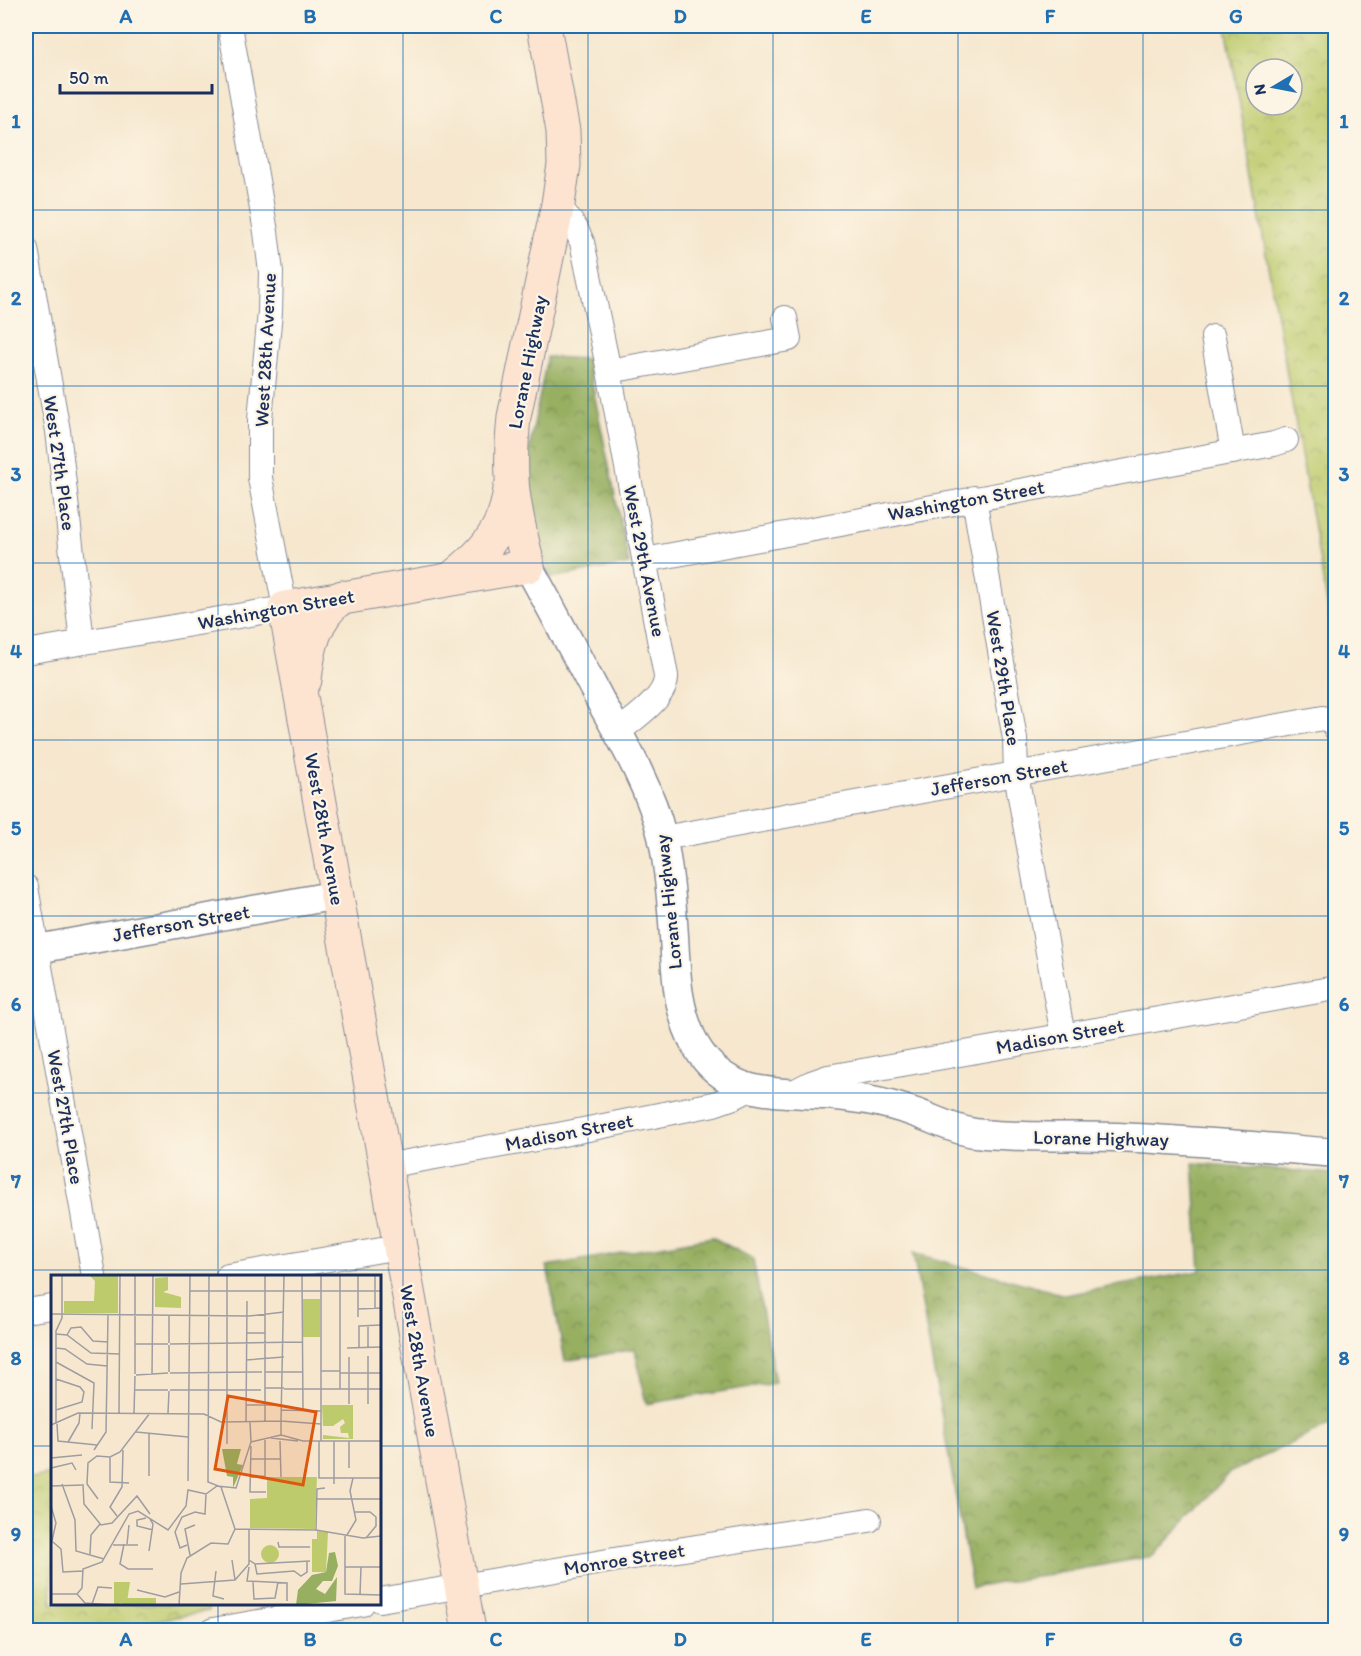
<svg xmlns="http://www.w3.org/2000/svg" width="1361" height="1656" viewBox="0 0 1361 1656" font-family="Itim,sans-serif">
<style>
.forest{fill:url(#forest-crowns);stroke:#586f5f;stroke-width:1.5}
.park{fill:url(#park-crowns);stroke:#6c7d66;stroke-width:1.5;fill-rule:evenodd}
.lines{fill:none;stroke-linecap:round;stroke-linejoin:round}
.minor-casing{stroke:#888b96;stroke-width:26}
.tertiary-casing{stroke:#888b96;stroke-width:31}
.secondary-casing{stroke:#888b96;stroke-width:35}
.minor{stroke:#fff;stroke-width:24}
.tertiary{stroke:#fff;stroke-width:28}
.secondary{stroke:#fde4d1;stroke-width:33}
.grid{fill:none;stroke:#1f6fb2;stroke-width:1.5;stroke-opacity:0.55}
.labels{text-anchor:middle;stroke-width:4.5;stroke-linejoin:round;paint-order:stroke}
.street-label{font-size:20px;fill:#1b2f5e;stroke:#fcf5e5}
.inset-road{fill:none;stroke:#9e9da1;stroke-width:1.5}
.view{fill:#de5710;fill-opacity:0.15;stroke:#de5710;stroke-width:3}
.inset-edge{fill:none;stroke:#1b2f5e;stroke-width:3}
.neatline{fill:none;stroke:#1f6fb2;stroke-width:2}
.grid-label{font-size:20px;text-anchor:middle;font-weight:bold;fill:#1f6fb2}
</style>
<defs>
<pattern id="forest-crowns" width="20" height="18" patternUnits="userSpaceOnUse" patternTransform="scale(1.5)"><rect width="20" height="18" fill="#96af60"/><path d="M2 6a3 3 0 1 1 6 0M12 15a3 3 0 1 1 6 0" fill="none" stroke="#7a8f52"/></pattern>
<pattern id="park-crowns" width="20" height="18" patternUnits="userSpaceOnUse" patternTransform="scale(1.5)"><rect width="20" height="18" fill="#bdcb6d"/><path d="M2 6a3 3 0 1 1 6 0M12 15a3 3 0 1 1 6 0" fill="none" stroke="#99a55d"/></pattern>
</defs>
<rect width="100%" height="100%" fill="#fcf5e5"/>
<filter id="ink" filterUnits="userSpaceOnUse"><feTurbulence type="fractalNoise" baseFrequency=".0167" numOctaves="2"/><feDisplacementMap in="SourceGraphic" scale="12" xChannelSelector="R" yChannelSelector="G"/><feConvolveMatrix kernelMatrix="1 2 1 2 8 2 1 2 1" color-interpolation-filters="sRGB"/></filter>
<filter id="wash" filterUnits="userSpaceOnUse"><feTurbulence type="fractalNoise" baseFrequency=".008" numOctaves="4" result="noise"/><feDisplacementMap in="SourceGraphic" scale="24" xChannelSelector="R" yChannelSelector="G"/><feGaussianBlur stdDeviation="1.35" result="paint"/><feColorMatrix in="noise" values="0 0 0 0 0 0 0 0 0 0 0 0 0 0 0 0 0 1.4 0 .05"/><feComposite in="paint" operator="in"/></filter>
<g filter="url(#wash)">
<rect width="100%" height="100%" fill="#f6e7ce"/>
<path class="forest" d="M 547,357 L 587,359 L 629,564 L 551,578 L 530,514 L 526,466 Z
M 1193,1163 L 1335,1174 L 1335,1424 L 1329,1425 L 1229,1473 L 1153,1556 L 972,1588 L 913,1253 L 1065,1295 L 1200,1271 Z
M 712,1237 L 753,1259 L 775,1383 L 646,1404 L 635,1349 L 565,1361 L 547,1266 Z"/>
<path class="park" d="M 1226,26 L 1335,26 L 1335,648 ZM 1256,69 L 1292,69 L 1292,105 L 1256,105 Z
M 52,1474 L 52,1604 L 208,1604 L 209,1611 L 103,1630 L 26,1630 L 26,1479 Z"/>
</g>
<g filter="url(#ink)">
<g class="lines">
<g class="minor-casing">
<path id="minor" d="M 558,204 L 576,229 L 582,242 L 609,371 L 666,676 C 667,698 633,719 618,732
M 26,249 L 58,431 L 82,642
M 1213,337 L 1233,452
M 609,371 L 789,339 L 785,318
M 974,498 L 1015,739 L 1016,774 L 1063,1036
M 645,560 L 1274,444 L 1286,440
M 26,652 L 285,608 L 260,478 L 260,419 L 270,312 L 271,272 L 266,232 L 230,26
M 663,838 L 1323,718 L 1330,720 L 1336,729
M 26,887 L 94,1276
M 788,1095 L 811,1083 L 828,1077 L 1336,988
M 385,1166 L 558,1135 L 714,1104 L 734,1097 L 750,1089
M 228,1276 L 399,1247
M 26,1311 L 52,1307
M 380,1600 L 620,1559 L 869,1520
M 213,1630 L 362,1604"/>
</g>
<g class="tertiary-casing">
<path id="tertiary" d="M 528,566 C 553,611 577,657 601,702 C 624,743 651,790 662,836 C 669,867 672,905 674,936 C 676,974 677,1012 696,1046 C 726,1097 774,1092 826,1095 C 840,1096 854,1098 867,1100 C 885,1103 902,1108 919,1114 C 937,1121 955,1130 975,1133 C 1022,1139 1070,1135 1117,1137 C 1190,1140 1263,1147 1336,1153
M 26,951 L 337,895"/>
</g>
<g class="secondary-casing">
<path id="secondary" d="M 452,578 C 483,553 505,531 510,489
M 305,680 C 308,649 315,616 342,597
M 469,1630 L 285,608 L 528,566 C 522,537 513,508 512,478 C 511,458 512,437 514,417 L 558,204 L 564,165 L 563,131 L 544,26"/>
</g>
<use href="#minor" class="minor"/>
<use href="#tertiary" class="tertiary"/>
<use href="#secondary" class="secondary"/>
</g>
</g>
<path class="grid" d="M 218,26 L 218,1276M 403,26 L 403,1630M 588,26 L 588,1630M 773,26 L 773,1630M 958,26 L 958,1630M 1143,26 L 1143,1630M 26,210 L 1336,210M 26,386 L 1336,386M 26,563 L 1336,563M 26,740 L 1336,740M 26,916 L 1336,916M 26,1093 L 1336,1093M 26,1270 L 1336,1270M 26,1446 L 52,1446M 380,1446 L 1336,1446M 218,1604 L 218,1630"/>
<g class="labels">
<g class="street-label">
<text transform="translate(265 350) rotate(-87)" y="7">West 28th Avenue</text>
<text transform="translate(527 362) rotate(-79)" y="7">Lorane Highway</text>
<text transform="translate(60 463) rotate(82)" y="7">West 27th Place</text>
<text transform="translate(966 500) rotate(-10)" y="7">Washington Street</text>
<text transform="translate(645 561) rotate(79)" y="7">West 29th Avenue</text>
<text transform="translate(276 609) rotate(-10)" y="7">Washington Street</text>
<text transform="translate(1004 678) rotate(81)" y="7">West 29th Place</text>
<text transform="translate(999 777) rotate(-10)" y="7">Jefferson Street</text>
<text transform="translate(325 829) rotate(80)" y="7">West 28th Avenue</text>
<text transform="translate(668 902) rotate(-96)" y="7">Lorane Highway</text>
<text transform="translate(181 923) rotate(-10)" y="7">Jefferson Street</text>
<text transform="translate(1060 1036) rotate(-10)" y="7">Madison Street</text>
<text transform="translate(66 1117) rotate(80)" y="7">West 27th Place</text>
<text transform="translate(569 1132) rotate(-11)" y="7">Madison Street</text>
<text transform="translate(1101 1138) rotate(1)" y="7">Lorane Highway</text>
<text transform="translate(420 1361) rotate(80)" y="7">West 28th Avenue</text>
<text transform="translate(624 1559) rotate(-9)" y="7">Monroe Street</text>
</g>
</g>
<g transform="translate(51 1275)">
<rect width="330" height="330" fill="#f6e7ce"/>
<path d="M 271,130 L 302,130 L 302,164 L 272,164 L 272,160 L 298,163 L 297,158 L 290,158 L 289,152 L 294,148 L 292,144 L 282,151 L 272,151 ZM 75,323 L 105,323 L 105,330 L 70,330 Z" fill="#bdcb6d"/>
<path d="M 171,174 L 190,174 L 186,189 L 192,190 L 182,213 L 182,202 L 176,201 ZM 284,277 L 287,291 L 281,306 L 272,306 L 265,314 L 274,319 L 286,302 L 285,326 L 245,330 L 247,315 L 261,300 L 275,297 L 278,278 Z" fill="#96af60"/>
<path d="M 266,256 L 277,257 L 275,297 L 261,297 L 261,264 L 266,264 Z" fill="#bdcb6d"/>
<path d="M 67,0 L 67,38 L 13,38 L 13,26 L 43,26 L 44,6 L 39,1 ZM 252,24 L 269,24 L 269,62 L 252,62 ZM 216,202 L 266,202 L 264,254 L 199,253 L 199,224 L 216,223 ZM210 279a9 9 0 1 1 18 0a9 9 0 1 1-18 0ZM 63,307 L 79,307 L 76,327 L 63,330 Z" fill="#bdcb6d"/>
<path d="M 117,2 L 117,15 L 112,17 L 130,22 L 130,33 L 104,32 L 104,3 ZM48 16a8 8 0 1 1 16 0a8 8 0 1 1-16 0Z" fill="#bdcb6d"/>
<path class="inset-road" d="M 214,0 L 214,147M 233,0 L 230,146 L 270,149M 251,0 L 252,136M 270,0 L 270,166M 289,0 L 289,114M 324,0 L 324,33M 139,16 L 330,16M 307,34 L 330,33M 0,39 L 198,41 L 233,37M 307,42 L 307,0M 317,50 L 317,72M 195,58 L 214,58M 5,59 L 16,60 L 40,78 L 69,79M 16,60 L 20,53 L 30,52 L 42,66 L 57,67M 118,68 L 118,40M 84,69 L 117,69M 119,69 L 251,67M 5,73 L 14,74 L 36,89 L 56,91M 296,73 L 330,72M 308,73 L 308,51 L 330,50M 317,81 L 317,129M 298,82 L 298,129M 195,85 L 233,82M 5,87 L 43,108 L 41,154M 270,96 L 289,96M 118,97 L 118,70M 214,97 L 251,97M 119,98 L 211,97M 289,98 L 330,98M 84,99 L 84,0M 85,100 L 117,98M 101,100 L 102,0M 5,104 L 29,112 L 33,117 L 31,127 L 5,135M 214,113 L 233,113M 233,114 L 330,114M 84,115 L 117,115M 119,115 L 210,115M 195,130 L 230,130M 230,135 L 270,136M 68,138 L 69,0M 83,138 L 84,101M 117,138 L 118,116M 195,147 L 196,26M 5,149 L 5,56 L 11,43 L 11,0M 6,149 L 7,166 L 46,170M 0,150 L 27,138 L 153,139 L 170,147 L 230,146 L 230,160 L 252,166 L 330,166M 85,157 L 137,162M 98,158 L 98,201M 220,163 L 247,166M 229,166 L 230,202M 268,166 L 268,203 L 330,203M 283,166 L 283,209M 298,166 L 298,193M 17,167 L 28,148 L 29,138M 200,167 L 230,160M 176,169 L 176,0M 200,171 L 199,217 L 215,217M 43,175 L 55,157 L 57,40M 59,182 L 59,207 L 78,208M 0,183 L 31,180M 200,184 L 229,184M 0,193 L 21,188 L 25,195M 200,202 L 214,201 L 214,165M 137,206 L 139,0M 11,209 L 24,245 L 25,276 L 53,284M 36,209 L 37,188 L 46,181 L 59,182 L 69,177 L 99,138M 36,209 L 47,224M 32,210 L 33,229 L 50,250 L 61,248 L 86,221 L 99,239M 0,211 L 33,210M 265,224 L 330,224M 0,231 L 5,248 L 0,270M 304,237 L 319,237 L 325,242 L 325,251 L 315,263M 66,241 L 59,232 L 71,212 L 72,175M 95,243 L 86,245 L 86,251 L 102,255M 184,254 L 265,255 L 312,263 L 330,261M 265,255 L 266,214 L 274,213M 294,260 L 294,319 L 330,320M 296,260 L 305,245 L 299,216 L 302,203M 2,267 L 10,274 L 12,297 L 32,296M 227,267 L 228,272 L 259,272M 73,269 L 69,289 L 77,294 L 102,294M 76,269 L 78,250M 62,270 L 87,270M 136,270 L 129,273 L 124,257 L 131,242 L 144,237 L 154,239 L 155,219M 98,276 L 102,249 L 99,244M 39,279 L 40,260 L 49,249M 139,280 L 134,254 L 144,250M 181,285 L 184,305M 198,285 L 204,289 L 206,299 L 243,296 L 250,301 L 256,297 L 256,286M 204,289 L 259,286M 198,292 L 196,306 L 236,308 L 236,326M 294,292 L 330,292M 165,296 L 162,321 L 173,324M 202,307 L 203,324 L 224,323 L 227,307M 130,309 L 184,305 L 198,289 L 198,254M 86,315 L 114,322 L 128,317M 0,319 L 26,319M 26,319 L 31,313 L 32,294 L 51,287 L 78,239 L 87,236 L 117,255 L 135,231 L 137,215 L 155,219 L 166,211 L 185,213 L 200,167 L 199,147M 26,319 L 34,328 L 59,330M 309,320 L 310,292M 41,329 L 47,312 L 61,313M 128,330 L 130,298 L 136,283 L 160,268 L 177,269 L 184,254 L 170,212 L 157,207 L 158,0"/>
<path class="view" d="M 177,121 L 265,137 L 252,210 L 164,194 Z"/>
<rect width="330" height="330" class="inset-edge"/>
</g>
<rect width="1361" height="1656" fill="none" stroke="#fcf5e5" stroke-width="66"/>
<g transform="translate(1274 87) rotate(260)"><circle r="28" fill="#fcf5e5" stroke="#a2a6af" stroke-width="1.5"/>
<path d="M0-4.5L10 22L0 15L-10 22Z" fill="#1f6fb2"/>
<text y="-9" font-size="16" font-weight="bold" text-anchor="middle" fill="#1b2f5e">N</text>
</g>
<path d="M60 84v9h152v-9" fill="none" stroke="#1b2f5e" stroke-width="3"/>
<text x="69" y="84" font-size="18" fill="#1b2f5e" stroke="#fcf5e5" stroke-width="4.5" paint-order="stroke">50 m</text>
<rect x="33" y="33" width="1295" height="1590" class="neatline"/>
<g class="grid-label">
<text x="126" y="23">A</text>
<text x="310" y="23">B</text>
<text x="496" y="23">C</text>
<text x="680" y="23">D</text>
<text x="866" y="23">E</text>
<text x="1050" y="23">F</text>
<text x="1236" y="23">G</text>
<text x="16" y="128">1</text>
<text x="1344" y="128">1</text>
<text x="16" y="305">2</text>
<text x="1344" y="305">2</text>
<text x="16" y="481">3</text>
<text x="1344" y="481">3</text>
<text x="16" y="658">4</text>
<text x="1344" y="658">4</text>
<text x="16" y="835">5</text>
<text x="1344" y="835">5</text>
<text x="16" y="1011">6</text>
<text x="1344" y="1011">6</text>
<text x="16" y="1188">7</text>
<text x="1344" y="1188">7</text>
<text x="16" y="1365">8</text>
<text x="1344" y="1365">8</text>
<text x="16" y="1541">9</text>
<text x="1344" y="1541">9</text>
<text x="126" y="1646">A</text>
<text x="310" y="1646">B</text>
<text x="496" y="1646">C</text>
<text x="680" y="1646">D</text>
<text x="866" y="1646">E</text>
<text x="1050" y="1646">F</text>
<text x="1236" y="1646">G</text>
</g>
</svg>
